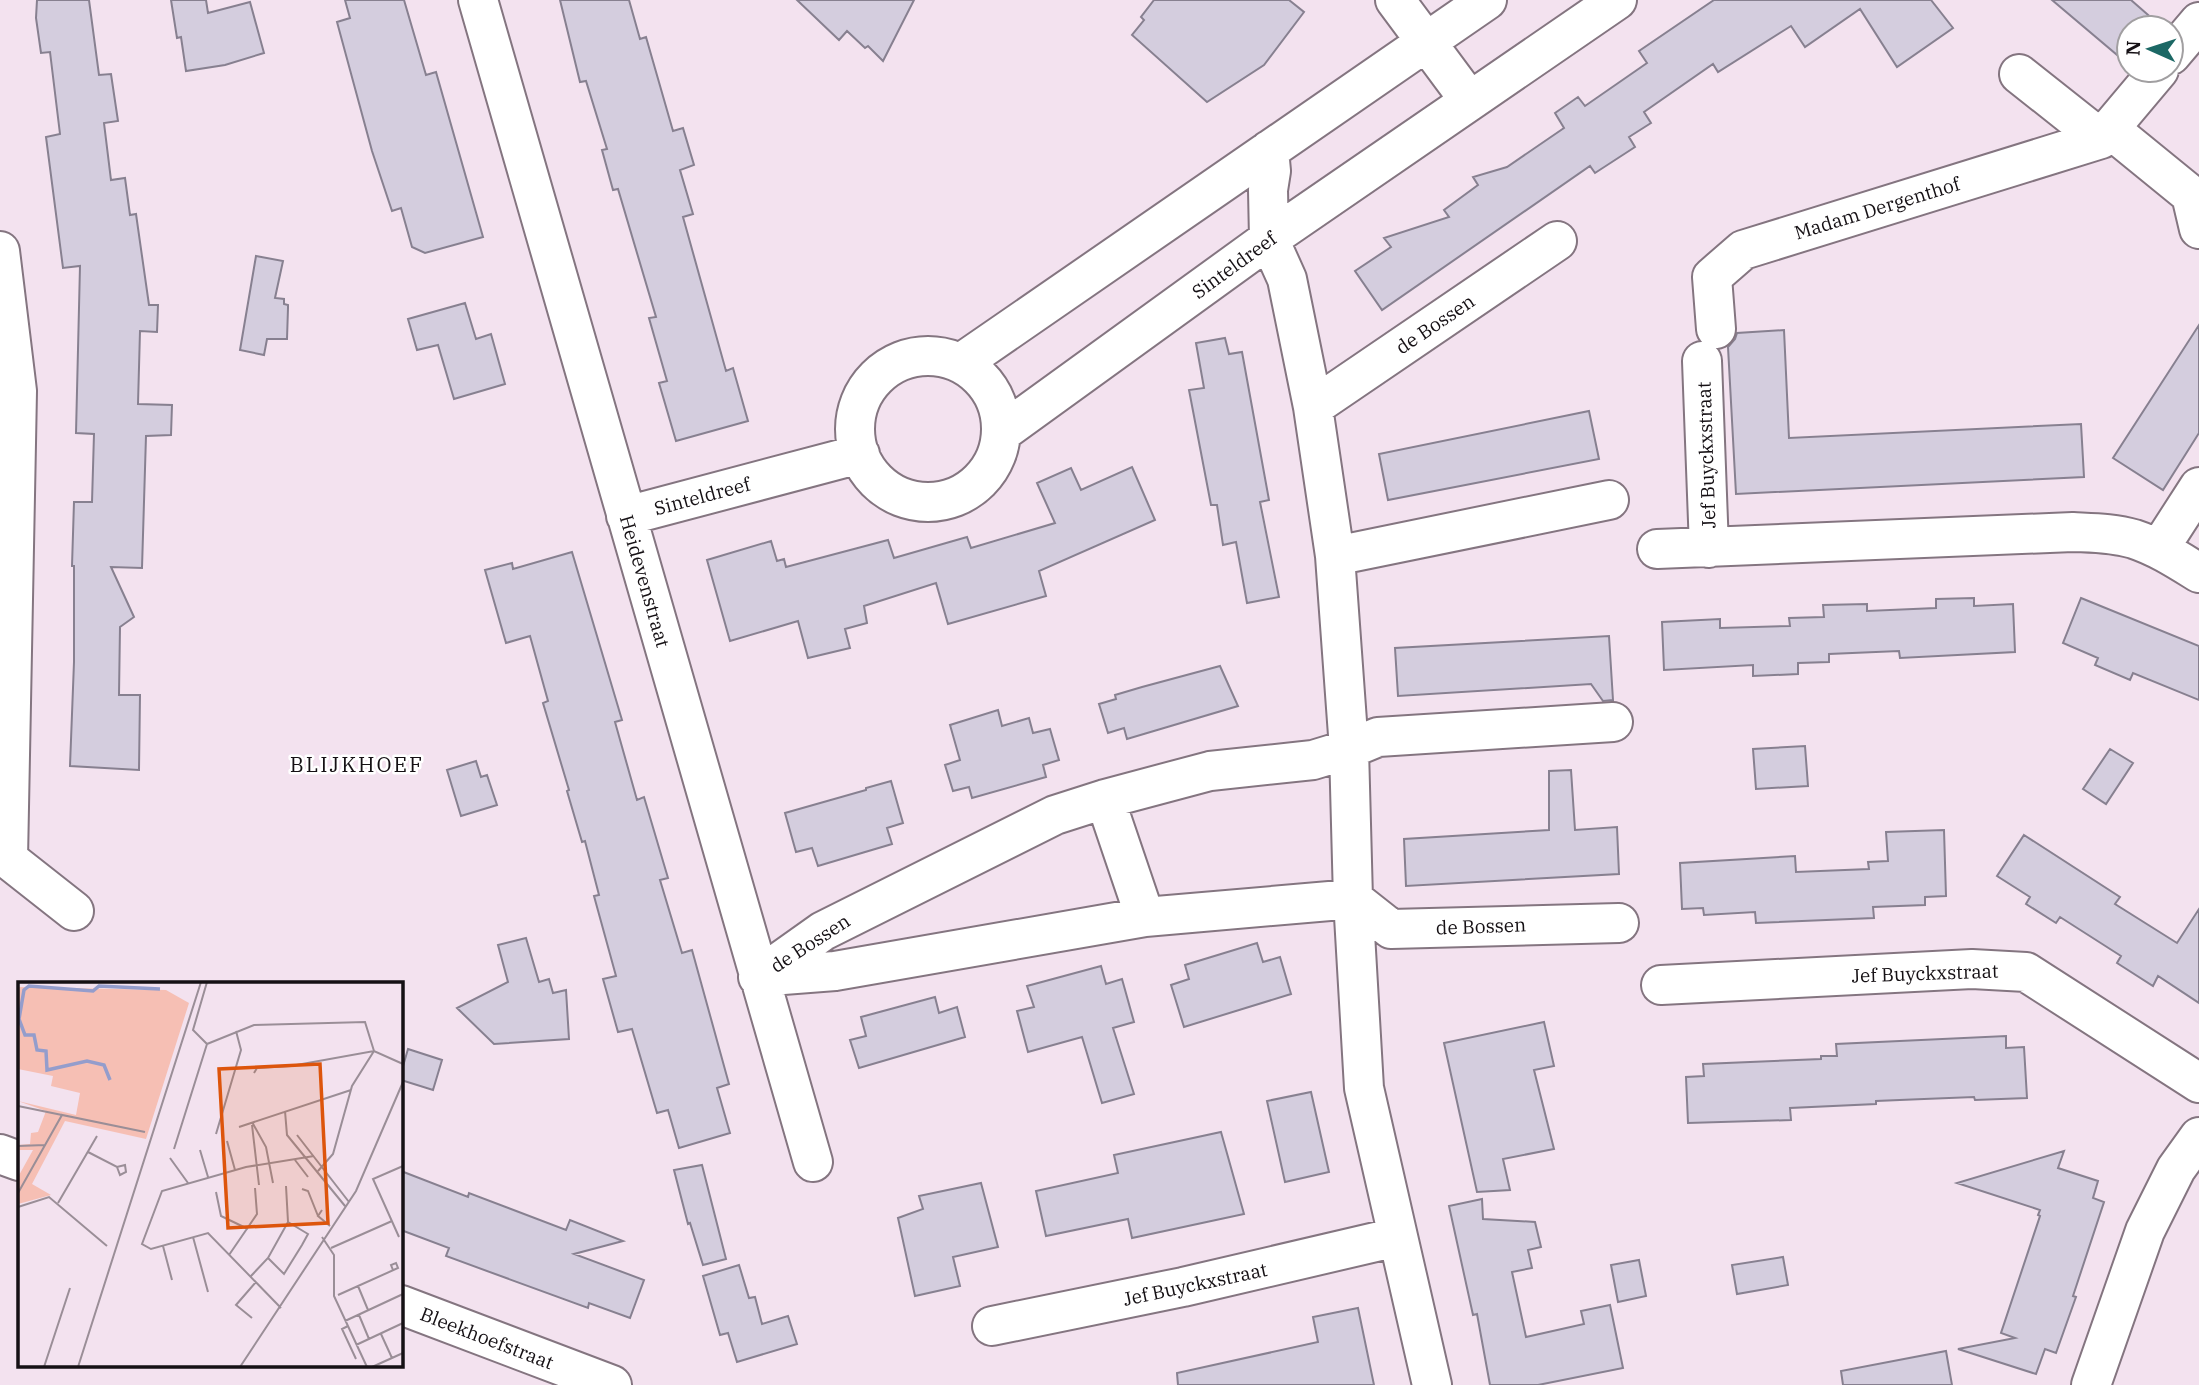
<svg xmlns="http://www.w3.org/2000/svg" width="2199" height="1385" viewBox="0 0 2199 1385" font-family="'IBM Plex Serif',serif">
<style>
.building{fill:#d4cdde;stroke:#878090;stroke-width:2}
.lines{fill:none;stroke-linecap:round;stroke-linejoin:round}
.street-casing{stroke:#847580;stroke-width:42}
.street{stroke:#fff;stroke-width:38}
.labels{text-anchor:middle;stroke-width:5;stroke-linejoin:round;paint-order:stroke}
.street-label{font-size:19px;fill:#151014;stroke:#fff}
.neighbourhood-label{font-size:21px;letter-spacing:2px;fill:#151014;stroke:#fff}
.inset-river{fill:none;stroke:#949dcc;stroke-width:3.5}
.inset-road{fill:none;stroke:#9a8e97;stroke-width:2}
.view{fill:#dd550c;fill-opacity:0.15;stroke:#dd550c;stroke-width:3.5}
.inset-edge{fill:none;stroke:#151014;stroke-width:3.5}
</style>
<rect width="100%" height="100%" fill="#f3e2ef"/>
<path class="building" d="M 37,0 L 89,0 L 99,75 L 111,74 L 118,121 L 104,123 L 111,180 L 125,178 L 130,215 L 136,214 L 149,305 L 158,305 L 157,332 L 140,331 L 138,404 L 172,405 L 171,435 L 146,436 L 142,568 L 111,567 L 134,617 L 120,627 L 119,695 L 140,695 L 139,770 L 70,766 L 74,662 L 74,566 L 72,566 L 74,502 L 92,502 L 94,434 L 76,433 L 80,266 L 63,268 L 46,137 L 60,134 L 50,52 L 41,53 L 36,18 Z
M 171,0 L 206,0 L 208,13 L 250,2 L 264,53 L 225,65 L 186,71 L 181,37 L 177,38 Z
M 345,0 L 404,0 L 426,75 L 436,72 L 483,237 L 425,253 L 412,247 L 401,208 L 392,211 L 372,151 L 337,22 L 350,18 Z
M 560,0 L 629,0 L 640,39 L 646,37 L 673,131 L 683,128 L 694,165 L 680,170 L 693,214 L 683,217 L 726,371 L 733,368 L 748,421 L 676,441 L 659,383 L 667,381 L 649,318 L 656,317 L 618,189 L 613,190 L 602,150 L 607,149 L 586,81 L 580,82 Z
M 797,0 L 914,0 L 883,61 L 868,46 L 865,48 L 847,31 L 839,40 Z
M 1154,0 L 1289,0 L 1304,12 L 1264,65 L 1207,102 L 1132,35 L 1144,20 L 1141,17 Z
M 1714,0 L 1931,0 L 1953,28 L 1897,67 L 1860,9 L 1805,47 L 1791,26 L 1718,72 L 1713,64 L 1644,112 L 1651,123 L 1629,137 L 1635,147 L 1595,173 L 1590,166 L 1382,310 L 1355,271 L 1391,247 L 1384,238 L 1449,217 L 1444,210 L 1478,185 L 1473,177 L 1507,167 L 1564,128 L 1555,113 L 1578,97 L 1585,106 L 1647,63 L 1639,51 Z
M 2052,0 L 2131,0 L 2163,28 L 2129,28 L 2129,65 Z
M 256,256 L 283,261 L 275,298 L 284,299 L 284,304 L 288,305 L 288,308 L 287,339 L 267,339 L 264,355 L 240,350 Z
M 465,303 L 476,339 L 491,334 L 505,384 L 454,399 L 438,345 L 417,350 L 408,319 Z
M 2199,325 L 2199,433 L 2163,490 L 2113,458 Z
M 1784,330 L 1789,438 L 2081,424 L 2084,477 L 1736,494 L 1728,347 L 1735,339 L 1737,333 Z
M 1225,338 L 1229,354 L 1242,352 L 1269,500 L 1260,502 L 1279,597 L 1247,603 L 1236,542 L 1223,545 L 1217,505 L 1211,505 L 1189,390 L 1204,388 L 1196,343 Z
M 1589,411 L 1599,459 L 1388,500 L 1379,454 Z
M 1132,467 L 1155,520 L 1039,571 L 1046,596 L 948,624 L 936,583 L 864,606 L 867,623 L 845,629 L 850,648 L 808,658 L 798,621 L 730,641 L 707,560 L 771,541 L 777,561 L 784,559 L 786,567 L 888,540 L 894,558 L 967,537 L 971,548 L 1055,523 L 1037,483 L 1071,468 L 1081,490 Z
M 572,552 L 622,720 L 615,722 L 637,800 L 644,797 L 668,878 L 660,880 L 682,953 L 692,950 L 729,1084 L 717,1088 L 730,1133 L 679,1148 L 668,1110 L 657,1113 L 632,1029 L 618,1032 L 603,979 L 616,976 L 594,896 L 599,895 L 585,841 L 582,842 L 567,791 L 569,790 L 543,703 L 548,701 L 530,636 L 506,643 L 485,570 L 512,563 L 513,569 Z
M 1974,598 L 1974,606 L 2013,604 L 2015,652 L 1900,658 L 1899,651 L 1829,654 L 1829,662 L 1798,663 L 1798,674 L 1753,676 L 1753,665 L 1664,670 L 1662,622 L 1720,619 L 1720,628 L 1790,626 L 1789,618 L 1824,617 L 1823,605 L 1867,604 L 1867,611 L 1936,608 L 1936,599 Z
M 2081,598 L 2199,646 L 2199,700 L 2133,673 L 2130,680 L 2095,665 L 2098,658 L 2063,643 Z
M 1609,636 L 1613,700 L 1603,701 L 1591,684 L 1398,696 L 1395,648 Z
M 1220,666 L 1238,706 L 1127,739 L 1124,728 L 1108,733 L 1099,704 L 1116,699 L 1115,695 L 1142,687 Z
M 998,710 L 1002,726 L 1029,718 L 1033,733 L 1050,729 L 1059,760 L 1043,765 L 1046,777 L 972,798 L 969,787 L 953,791 L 945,765 L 960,760 L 950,725 Z
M 1805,746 L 1808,786 L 1756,789 L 1753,749 Z
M 2110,749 L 2133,763 L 2106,804 L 2083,789 Z
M 476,761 L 481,777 L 487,775 L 497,805 L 461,816 L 447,770 Z
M 1571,770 L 1575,830 L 1617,827 L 1619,874 L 1406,886 L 1404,839 L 1549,830 L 1549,771 Z
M 891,781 L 903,823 L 887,828 L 892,844 L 818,866 L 812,848 L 796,852 L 785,813 L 866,790 L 866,788 Z
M 1944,830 L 1946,896 L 1925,897 L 1925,905 L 1873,907 L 1874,918 L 1756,923 L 1755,912 L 1704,915 L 1703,908 L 1682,909 L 1680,863 L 1795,856 L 1796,872 L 1869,869 L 1868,862 L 1888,861 L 1886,832 Z
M 2024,835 L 2120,897 L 2115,904 L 2177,943 L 2199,909 L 2199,1003 L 2158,976 L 2153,986 L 2117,963 L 2121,956 L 2060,917 L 2056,923 L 2026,904 L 2030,897 L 1997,876 Z
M 526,938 L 539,982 L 549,979 L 553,993 L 566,990 L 569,1039 L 494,1044 L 457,1008 L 508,982 L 498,945 Z
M 1257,943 L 1263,962 L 1280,957 L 1291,994 L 1184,1027 L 1171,985 L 1189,979 L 1185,965 Z
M 1101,966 L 1106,984 L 1122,979 L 1134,1022 L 1113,1028 L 1134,1094 L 1102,1103 L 1082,1037 L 1028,1052 L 1017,1011 L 1034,1007 L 1027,986 Z
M 935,997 L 939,1013 L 957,1007 L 965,1037 L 859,1068 L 850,1040 L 866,1036 L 861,1017 Z
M 1544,1022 L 1554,1066 L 1534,1070 L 1554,1149 L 1503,1159 L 1510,1190 L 1477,1192 L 1444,1043 Z
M 2006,1036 L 2006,1048 L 2024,1047 L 2027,1098 L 1975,1100 L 1974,1097 L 1924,1099 L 1876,1101 L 1876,1104 L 1790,1108 L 1791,1120 L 1688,1123 L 1686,1077 L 1704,1076 L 1703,1064 L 1821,1059 L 1821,1056 L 1837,1056 L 1836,1044 Z
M 408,1049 L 442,1060 L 433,1090 L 401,1080 L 401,1073 Z
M 1311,1092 L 1329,1172 L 1285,1182 L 1267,1101 Z
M 1221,1132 L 1244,1214 L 1132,1238 L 1128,1219 L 1046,1236 L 1036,1191 L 1118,1173 L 1114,1155 Z
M 2064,1151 L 2058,1168 L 2098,1181 L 2093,1198 L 2104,1202 L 2073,1296 L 2076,1297 L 2056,1353 L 2045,1349 L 2036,1374 L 1958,1349 L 2015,1338 L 2001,1333 L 2040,1216 L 2038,1215 L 2040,1210 L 1957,1183 Z
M 702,1165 L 726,1259 L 703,1265 L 690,1223 L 688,1224 L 674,1170 Z
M 401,1171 L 468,1197 L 469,1193 L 566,1230 L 570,1220 L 623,1241 L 574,1254 L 644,1280 L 630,1318 L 589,1303 L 588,1308 L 446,1256 L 449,1248 L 401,1230 Z
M 981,1183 L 998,1247 L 953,1257 L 960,1286 L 915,1296 L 898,1218 L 923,1209 L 919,1196 Z
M 1482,1199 L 1483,1219 L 1535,1222 L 1541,1247 L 1528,1250 L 1532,1268 L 1512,1272 L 1526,1337 L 1584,1324 L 1581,1311 L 1610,1305 L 1623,1368 L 1538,1385 L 1490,1385 L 1477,1314 L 1473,1315 L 1449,1206 Z
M 1783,1257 L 1788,1285 L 1737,1294 L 1732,1265 Z
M 1639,1260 L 1646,1296 L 1618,1302 L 1611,1265 Z
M 739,1265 L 749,1298 L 755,1297 L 762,1324 L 788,1316 L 797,1344 L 737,1362 L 728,1333 L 720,1335 L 703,1276 Z
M 1358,1308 L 1374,1385 L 1178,1385 L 1177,1373 L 1318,1342 L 1313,1317 Z
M 1946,1351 L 1952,1385 L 1843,1385 L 1841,1371 Z"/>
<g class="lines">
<g class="street-casing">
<path id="street" d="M 478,0 L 813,1162
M 1395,0 L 1470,101
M 2171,55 L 2199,22
M 2019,74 L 2101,139 L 2159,70
M 2110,129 L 2191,195 L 2199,229
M 1269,150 L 1271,171 L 1268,190 L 1269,239 L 1287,279 L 1313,407 L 1335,556 L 1349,749 L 1353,899 L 1364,1088 L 1432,1385
M 0,251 L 17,391 L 8,859 L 74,911
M 1716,329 L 1712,277 L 1743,250 L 2101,139
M855 429a73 73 0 1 1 146 0a73 73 0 1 1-146 0Z
M 1702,361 L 1709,548
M 961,363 L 1487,0
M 1313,407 L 1557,241
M 1001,433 L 1269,239 L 1617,0
M 626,516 L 860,454
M 1657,549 L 2073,532 C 2094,533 2114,533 2134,539 C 2158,547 2178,560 2199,573
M 2159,549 L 2199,487
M 1335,556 L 1609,500
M 1105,799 L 1145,917
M 758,977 L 823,931 L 1055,815 L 1105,799 L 1210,771 L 1313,760 L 1349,749 L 1378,737 L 1613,722
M 758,977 L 835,971 L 1145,917 L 1353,899 L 1391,929 L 1619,923
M 1661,985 L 1972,969 L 2026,972 L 2199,1083
M 0,1154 L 19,1161
M 401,1305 L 612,1385
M 992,1326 L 1183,1287 L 1397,1237
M 2091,1385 L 2145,1231 L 2176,1169 L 2199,1137"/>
</g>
<use href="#street" class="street"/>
</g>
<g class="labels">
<g class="street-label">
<text transform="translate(1877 208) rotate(-17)" y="7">Madam Dergenthof</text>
<text transform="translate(1234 265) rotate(-36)" y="7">Sinteldreef</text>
<text transform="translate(1435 324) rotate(-34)" y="7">de Bossen</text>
<text transform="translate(1706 455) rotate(-92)" y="7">Jef Buyckxstraat</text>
<text transform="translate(702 496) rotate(-15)" y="7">Sinteldreef</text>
<text transform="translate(645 581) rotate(74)" y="7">Heidevenstraat</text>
<text transform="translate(1481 926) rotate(-2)" y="7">de Bossen</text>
<text transform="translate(810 943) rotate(-33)" y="7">de Bossen</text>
<text transform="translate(1925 973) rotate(-2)" y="7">Jef Buyckxstraat</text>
<text transform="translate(1195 1284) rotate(-12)" y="7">Jef Buyckxstraat</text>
<text transform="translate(487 1338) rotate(21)" y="7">Bleekhoefstraat</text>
</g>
<g class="neighbourhood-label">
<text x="357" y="772">BLIJKHOEF</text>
</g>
</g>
<g transform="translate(18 982)">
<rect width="385" height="385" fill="#f3e2ef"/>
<path d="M 0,5 L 148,8 L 171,21 L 128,157 L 47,139 L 14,202 L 33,213 L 0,222 L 0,195 L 15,168 L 0,168 L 0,163 L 12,162 L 13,151 L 20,150 L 28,129 L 0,119 L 58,133 L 62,111 L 33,104 L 35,94 L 0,87 Z" fill="#f6bfb4"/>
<path class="inset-river" d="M 92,98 L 86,83 L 69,79 L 29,88 L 28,69 L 19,68 L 16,53 L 7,53 L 1,37 L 6,8 L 11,4 L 75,9 L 81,4 L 142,7"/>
<path class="inset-road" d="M 189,0 L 175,48 L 189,62 L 236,43 L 347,40 L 356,69M 236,91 L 239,86 L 273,84 L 356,69 L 385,82M 0,124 L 44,133M 267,129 L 269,153 L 327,224M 234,140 L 248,165 L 255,201M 234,143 L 241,203M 221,145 L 333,108M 198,152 L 223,68 L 218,49M 279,153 L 331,220M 209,159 L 217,188M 0,164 L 27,163M 156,167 L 189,62M 182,168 L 190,195M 70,170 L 99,185 L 107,183 L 108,190 L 102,193 L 99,185M 152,176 L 170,201M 277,178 L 290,195M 300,189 L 315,172 L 334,104 L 356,69M 284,207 L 290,209 L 300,234M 198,210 L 203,234 L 230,247M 0,211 L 44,133 L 127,150M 40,221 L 79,154M 0,225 L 31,215 L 89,264M 304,228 L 300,234 L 312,244M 175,255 L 190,310M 304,255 L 316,273 L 316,314 L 349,385M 381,255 L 355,197 L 385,184M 145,264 L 154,298M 313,266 L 374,239M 211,273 L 239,232 L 237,206M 250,276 L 266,292 L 284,263 L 290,252 L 270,240M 233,294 L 250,276 L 270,240 L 268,204M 340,304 L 350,328M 320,313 L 380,286 L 378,281 L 373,283 L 375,288M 263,326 L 190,251 L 133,267 L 124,262 L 144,209 L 228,185 L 296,174M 341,333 L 351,357M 234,336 L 218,323 L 238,300M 327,339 L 385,312M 330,344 L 324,347 L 338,377M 363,352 L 374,376M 338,363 L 385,341M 26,385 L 52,306M 60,385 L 183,0M 222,385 L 338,209 L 385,100M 354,385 L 385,371"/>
<path class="view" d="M 302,82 L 310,241 L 210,246 L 201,87 Z"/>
<rect width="385" height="385" class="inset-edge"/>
</g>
<g transform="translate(2150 49) rotate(273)"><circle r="33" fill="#ffffff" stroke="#a19fa1" stroke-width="2"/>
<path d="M0-5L12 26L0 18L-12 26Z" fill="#1c6865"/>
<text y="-10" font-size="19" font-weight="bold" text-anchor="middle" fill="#151014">N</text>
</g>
</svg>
